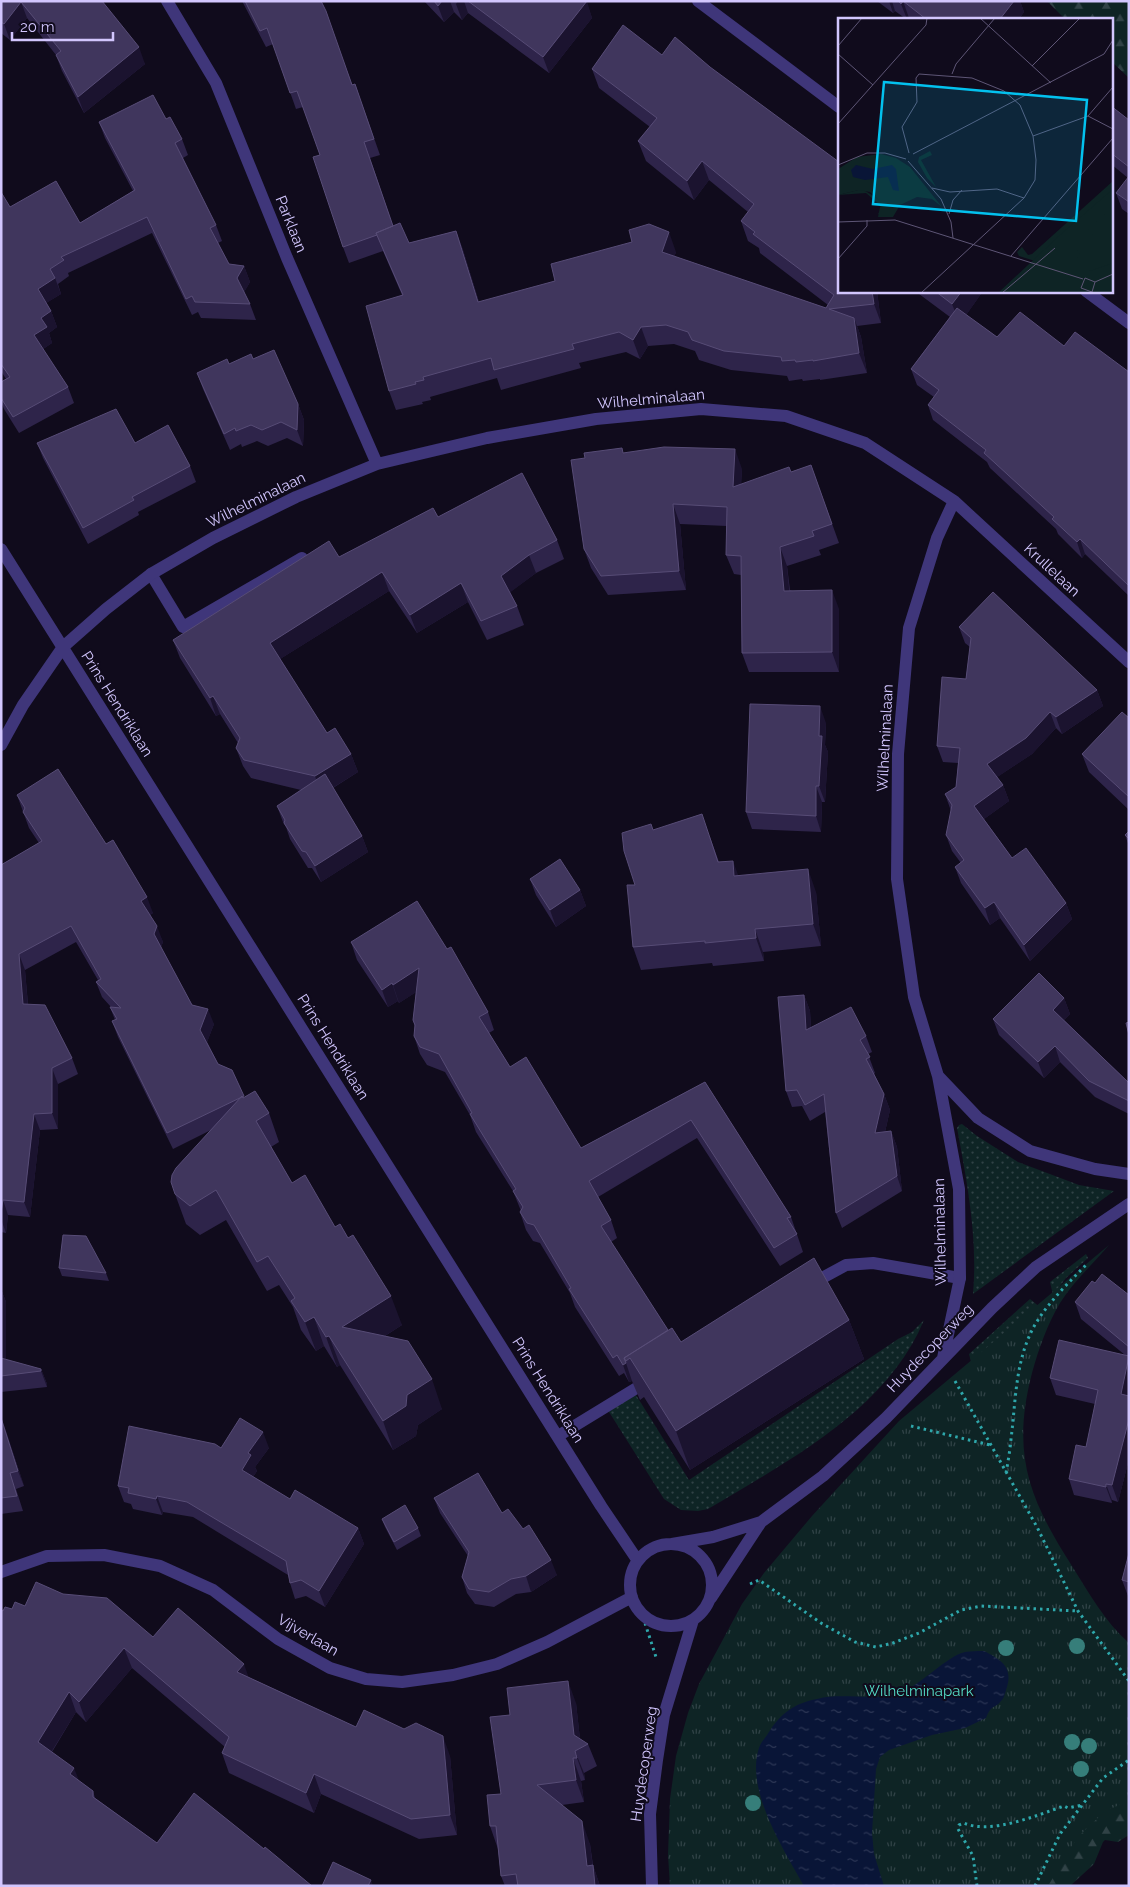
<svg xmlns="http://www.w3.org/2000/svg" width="1130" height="1887" viewBox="0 0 1130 1887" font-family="Raleway,sans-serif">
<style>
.grass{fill:url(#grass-dots)}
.forest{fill:url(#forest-firs)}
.park{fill:url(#park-tufts)}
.water{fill:url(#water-ripples)}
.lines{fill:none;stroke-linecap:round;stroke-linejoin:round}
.path{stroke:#2ea7ab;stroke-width:3;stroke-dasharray:2.5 4;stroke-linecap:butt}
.service{stroke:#3f367a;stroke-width:12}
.minor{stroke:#3f367a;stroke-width:12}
.tree{fill:#367e7a}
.wall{fill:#2e244a}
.shaded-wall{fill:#1b132f}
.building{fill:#40365d;stroke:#574c76}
.labels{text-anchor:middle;stroke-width:4;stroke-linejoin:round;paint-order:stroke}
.street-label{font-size:15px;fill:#d2c6fe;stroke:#100b1c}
.park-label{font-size:15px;fill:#55dcc7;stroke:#100b1c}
.inset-road{fill:none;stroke:#5e5676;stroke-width:1}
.view{fill:#03c1ee;fill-opacity:0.15;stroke:#03c1ee;stroke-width:2.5}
.inset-edge{fill:none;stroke:#d2c6fe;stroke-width:2.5}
</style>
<defs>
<pattern id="grass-dots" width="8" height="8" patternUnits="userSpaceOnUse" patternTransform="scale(1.25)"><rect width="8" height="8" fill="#0e2425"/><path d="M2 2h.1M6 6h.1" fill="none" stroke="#304246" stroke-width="1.8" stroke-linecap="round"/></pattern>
<pattern id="forest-firs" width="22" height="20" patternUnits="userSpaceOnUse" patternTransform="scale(1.25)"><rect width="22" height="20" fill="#0e2425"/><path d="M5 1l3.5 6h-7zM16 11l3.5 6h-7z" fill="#304246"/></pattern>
<pattern id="park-tufts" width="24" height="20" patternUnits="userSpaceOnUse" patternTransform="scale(1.25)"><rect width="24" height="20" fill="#0e2425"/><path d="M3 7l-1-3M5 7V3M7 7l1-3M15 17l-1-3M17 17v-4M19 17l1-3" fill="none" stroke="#304246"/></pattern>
<pattern id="water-ripples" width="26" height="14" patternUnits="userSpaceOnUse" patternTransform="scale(1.25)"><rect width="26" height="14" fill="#091537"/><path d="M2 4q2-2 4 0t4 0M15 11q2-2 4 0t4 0" fill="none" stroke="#2c3655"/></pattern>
</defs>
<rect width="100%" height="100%" fill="#100b1c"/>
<path class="grass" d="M 962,1124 L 977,1136 L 1018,1162 L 1079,1185 L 1114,1191 L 973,1294 C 978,1238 967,1182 957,1128 L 959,1125 Z
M 1086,1254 L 1088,1258 L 1066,1278 L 1053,1295 L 1050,1282 Z
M 1030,1299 L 1041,1308 L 972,1366 L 969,1354 Z
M 924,1320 C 887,1410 788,1461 708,1509 L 698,1511 L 681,1510 L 664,1499 L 604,1404 L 631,1387 L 689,1480 L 898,1339 L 912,1332 Z"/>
<path class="forest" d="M 1047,1 L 1129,1 L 1129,78 L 1111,61 L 1111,19 L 1065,19 Z
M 1129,1774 L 1129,1835 L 1118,1842 L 1105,1840 L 1103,1842 L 1094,1864 L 1070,1886 L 1041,1886 L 1057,1851 Z"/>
<path class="park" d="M 1109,1245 C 1093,1264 1073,1282 1060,1303 C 1047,1325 1039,1348 1032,1373 C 1011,1454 1029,1499 1072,1566 C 1089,1593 1105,1622 1129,1643 L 1129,1801 L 1105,1811 L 1077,1838 L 1048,1886 L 670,1886 L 668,1855 L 670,1799 L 676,1756 L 688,1713 L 699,1684 L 742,1604 L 764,1573 L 812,1516 L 899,1421 Z"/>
<path class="water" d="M 984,1651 C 1002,1660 1014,1668 1006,1690 C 1005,1693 1004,1699 1001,1701 C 995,1709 992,1703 986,1718 L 965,1728 L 932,1735 L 889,1750 L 880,1757 L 876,1769 L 872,1833 L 874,1854 L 884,1886 L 804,1886 C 784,1850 745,1790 759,1748 C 761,1742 766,1737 769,1732 C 781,1713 795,1703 817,1699 C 844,1692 874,1702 900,1693 C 921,1685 947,1656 965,1652 C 971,1651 977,1651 984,1651 Z"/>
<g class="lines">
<path class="path" d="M 955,1381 L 1037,1527 L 1078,1611 L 1129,1681
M 911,1426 L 990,1445
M 1006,1473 C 1008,1462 1010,1450 1011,1439 C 1016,1400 1015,1358 1036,1323 C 1049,1302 1068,1283 1086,1265
M 750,1584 L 759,1580 L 821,1623 L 855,1642 L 876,1647 L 893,1643 L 919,1633 L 961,1610 L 981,1606 L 1078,1611
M 643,1617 L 656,1657
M 977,1886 L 973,1856 L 958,1829 L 959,1825 L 964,1823 C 990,1835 1038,1815 1064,1806 L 1068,1808 L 1082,1805
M 1035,1886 L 1060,1834 L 1103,1778 L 1129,1760"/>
<path class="service" d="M 151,574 L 183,627 L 302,558
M 811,1284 L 846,1265 L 873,1263 L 960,1278
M 558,1436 L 648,1381"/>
<path class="minor" d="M 167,1 L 216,83 L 287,258 L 377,464
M 698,1 L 839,107
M 1086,291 L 1129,323
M 954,501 L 1129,662
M 1,549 L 601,1506 L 638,1561
M 1,745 L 23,705 L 63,647 L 106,609 L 151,574 L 213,538 L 296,497 L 377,464 L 487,438 L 596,419 L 701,409 L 786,416 L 865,443 L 954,501 L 937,538 L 909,628 L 898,754 L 897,879 L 914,997 L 938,1076 L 959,1189 L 960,1278 L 943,1358
M 938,1076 L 978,1118 L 1030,1151 L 1095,1169 L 1129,1174
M 672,1544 L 713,1537 L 761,1522 L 823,1476 L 886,1418 L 992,1308 L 1036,1267 L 1129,1204
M630 1585a41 41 0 1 1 82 0a41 41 0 1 1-82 0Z
M 1,1572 L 47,1556 L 104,1555 L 160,1566 L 213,1590 L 278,1639 L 330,1668 L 366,1679 L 402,1682 L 453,1675 L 497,1664 L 547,1642 L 632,1597
M 711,1598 L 761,1522
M 652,1886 L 650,1814 L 657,1760 L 664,1715 L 693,1620"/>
</g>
<g class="tree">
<circle cx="1077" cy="1646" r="8"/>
<circle cx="1006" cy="1648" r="8"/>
<circle cx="1072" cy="1742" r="8"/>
<circle cx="1089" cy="1746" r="8"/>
<circle cx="1081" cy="1769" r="8"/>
<circle cx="753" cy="1803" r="8"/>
</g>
<path class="wall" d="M 1,1 L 102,1 L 145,64 L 84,113 L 62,71 L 56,55 L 27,18 L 10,40 L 1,33 Z
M 242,1 L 321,1 L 352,84 L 355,84 L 380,155 L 370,158 L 393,226 L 409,243 L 456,231 L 463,250 L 479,302 L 676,252 L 674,257 L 826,308 L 828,305 L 760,253 L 759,248 L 748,241 L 741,221 L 748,212 L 709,180 L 694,200 L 646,161 L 638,141 L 650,127 L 599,88 L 592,69 L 623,25 L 839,291 L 877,291 L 881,323 L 857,326 L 861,337 L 867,373 L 820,380 L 820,379 L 803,381 L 802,379 L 789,381 L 787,376 L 731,370 L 699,360 L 695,351 L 674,344 L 648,346 L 640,359 L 626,352 L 579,363 L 581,368 L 501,390 L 497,378 L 430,397 L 431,400 L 422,402 L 423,404 L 396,410 L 389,391 L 402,295 L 383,251 L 349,263 L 343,247 L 320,155 L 303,107 L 296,109 L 273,44 L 266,47 Z
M 424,1 L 586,1 L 592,18 L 549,73 L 468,13 L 462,20 L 454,12 L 444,22 Z
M 877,1 L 1020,1 L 1024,12 L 1019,19 L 911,19 L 909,18 L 908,19 L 906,19 L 895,11 L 893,13 Z
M 1111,106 L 1129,120 L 1129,214 L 1122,209 L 1116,193 L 1128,178 L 1111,164 Z
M 166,119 L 182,139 L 188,155 L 183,158 L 216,225 L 222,241 L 218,243 L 229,264 L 244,266 L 250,282 L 244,292 L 250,304 L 256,320 L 201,318 L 198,312 L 192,315 L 152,233 L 68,273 L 69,276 L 58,284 L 61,294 L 46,303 L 51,311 L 57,327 L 49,333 L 52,343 L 43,349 L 68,387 L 74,403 L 19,433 L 4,409 L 1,402 L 1,382 L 6,379 L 1,371 L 1,192 L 10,207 L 80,223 L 133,191 L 105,138 L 99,122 Z
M 915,291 L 983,291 L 966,315 L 997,337 L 1064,346 L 1129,372 L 1129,596 L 1085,554 L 1082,558 L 1058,534 L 1056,529 L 990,468 L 987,462 L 933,420 L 928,405 L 934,397 L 917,385 L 911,369 L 950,317 Z
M 253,359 L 298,404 L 304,420 L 303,446 L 287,438 L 268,446 L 257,441 L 242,447 L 241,444 L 230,450 L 203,389 L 197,373 Z
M 37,443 L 135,443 L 190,466 L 196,482 L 138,512 L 139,515 L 88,544 L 43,458 Z
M 623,453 L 742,469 L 741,484 L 791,472 L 811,465 L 839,543 L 819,550 L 821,555 L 787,566 L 790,590 L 839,609 L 839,672 L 749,672 L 742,653 L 741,575 L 734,574 L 726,555 L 727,526 L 680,524 L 686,590 L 608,595 L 591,568 L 584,549 Z
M 438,517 L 557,540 L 564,559 L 536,573 L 510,592 L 517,606 L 524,625 L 487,640 L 468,602 L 417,633 L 389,591 L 280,659 L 327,733 L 351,754 L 358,772 L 333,788 L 362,836 L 368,852 L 321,882 L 312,868 L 308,868 L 290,839 L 286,827 L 283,822 L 277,806 L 301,790 L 251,778 L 243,766 L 236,748 L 238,743 L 220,714 L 216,716 L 180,658 L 173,640 L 339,557 Z
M 959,627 L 1097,690 L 1103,706 L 1062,734 L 1056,728 L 1032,754 L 997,777 L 1003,785 L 1009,801 L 984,819 L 1012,858 L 1066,903 L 1072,919 L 1030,961 L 1000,918 L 990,925 L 961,883 L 955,867 L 961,863 L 952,851 L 946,835 L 951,811 L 945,794 L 956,787 L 958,763 L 943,762 L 937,746 L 966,679 L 970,647 L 965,643 Z
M 1129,718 L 1129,810 L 1089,772 L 1082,754 Z
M 826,723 L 825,745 L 828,752 L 825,802 L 822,802 L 821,832 L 752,829 L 746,812 Z
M 17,795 L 106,844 L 153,913 L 150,915 L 163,942 L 161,947 L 192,1005 L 214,1024 L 207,1042 L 218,1064 L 232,1070 L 244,1098 L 269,1113 L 279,1142 L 271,1147 L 292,1183 L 335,1227 L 402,1325 L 385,1336 L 442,1409 L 418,1425 L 416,1436 L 393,1450 L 340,1365 L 337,1367 L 324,1346 L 316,1351 L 301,1330 L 293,1307 L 279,1285 L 267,1291 L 226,1220 L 200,1235 L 186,1224 L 175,1194 L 211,1130 L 173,1149 L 118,1037 L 112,1021 L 115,1020 L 110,1007 L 111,1007 L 102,997 L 96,982 L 98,980 L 76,942 L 25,970 L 28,1004 L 72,1058 L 78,1074 L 58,1084 L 58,1129 L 40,1130 L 30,1217 L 8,1215 L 6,1233 L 1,1232 L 1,865 L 39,843 L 29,828 Z
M 653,830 L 710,837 L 719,862 L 738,875 L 816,892 L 821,946 L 763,952 L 764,961 L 713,966 L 712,963 L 641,970 L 633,947 L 635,885 Z
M 1129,831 L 1129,846 L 1125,835 Z
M 530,879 L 580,890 L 586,906 L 556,927 L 536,895 Z
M 351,942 L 447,949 L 488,1012 L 494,1030 L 489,1033 L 510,1067 L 581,1148 L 705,1082 L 791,1217 L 803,1252 L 780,1266 L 697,1138 L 598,1197 L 611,1220 L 617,1238 L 611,1242 L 668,1330 L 681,1342 L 849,1320 L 864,1359 L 690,1470 L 644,1397 L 640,1400 L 632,1381 L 629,1382 L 624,1373 L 619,1376 L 575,1307 L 570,1293 L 540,1243 L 533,1241 L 526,1230 L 520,1212 L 521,1211 L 513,1191 L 476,1132 L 470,1115 L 445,1072 L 427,1065 L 420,1054 L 414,1036 L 415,1027 L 413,1020 L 416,992 L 399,1003 L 398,1001 L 388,1007 L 357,960 Z
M 804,995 L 810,1011 L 811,1028 L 866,1036 L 872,1052 L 868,1054 L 875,1073 L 874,1074 L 884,1094 L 890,1110 L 885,1132 L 891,1131 L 897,1147 L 902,1191 L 842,1228 L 836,1213 L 825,1112 L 810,1121 L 802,1106 L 792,1107 L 786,1091 Z
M 1064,998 L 1070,1014 L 1064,1020 L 1129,1083 L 1129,1114 L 1095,1097 L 1060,1062 L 1044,1078 L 999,1035 L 993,1019 Z
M 59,1268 L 106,1273 L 109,1281 L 62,1276 Z
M 1095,1283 L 1129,1295 L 1129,1459 L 1118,1502 L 1112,1500 L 1112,1503 L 1074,1495 L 1069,1479 L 1086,1447 L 1095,1404 L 1056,1395 L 1050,1378 L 1125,1355 L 1081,1319 L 1075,1302 Z
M 1,1289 L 6,1302 L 6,1360 L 41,1369 L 47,1384 L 47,1387 L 1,1392 Z
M 1,1416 L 24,1486 L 16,1489 L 23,1511 L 1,1514 Z
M 221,1448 L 269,1448 L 255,1467 L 257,1471 L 253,1477 L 290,1499 L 358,1528 L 364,1544 L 325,1607 L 306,1596 L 295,1599 L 290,1583 L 288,1575 L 193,1517 L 163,1512 L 162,1515 L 133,1509 L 131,1504 L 124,1502 L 118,1486 Z
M 434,1498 L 502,1513 L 557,1575 L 531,1592 L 516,1594 L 494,1607 L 475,1604 L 467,1593 L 462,1577 L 468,1556 L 440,1513 Z
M 382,1519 L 418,1528 L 421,1536 L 397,1550 L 385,1527 Z
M 1129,1553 L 1129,1597 L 1128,1596 L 1122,1580 Z
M 25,1606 L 153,1637 L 248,1677 L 356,1727 L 450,1756 L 457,1835 L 419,1839 L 321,1794 L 314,1813 L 229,1773 L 222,1753 L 225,1747 L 132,1668 L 86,1722 L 76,1712 L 52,1752 L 79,1781 L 93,1791 L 95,1798 L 157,1843 L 264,1849 L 1,1886 L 3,1611 Z
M 576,1703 L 580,1739 L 588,1744 L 597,1766 L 584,1773 L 585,1780 L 581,1781 L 584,1802 L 562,1805 L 590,1844 L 593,1865 L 600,1886 L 505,1886 L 501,1876 L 498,1849 L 490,1826 L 501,1794 L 510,1715 Z"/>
<path class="shaded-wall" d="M 442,1 L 450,1 L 454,12 L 444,22 L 438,6 Z
M 458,1 L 464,1 L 468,13 L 462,20 L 456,4 Z
M 587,1 L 592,18 L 549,73 L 543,57 Z
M 889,1 L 892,1 L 895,11 L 893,13 Z
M 903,1 L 909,18 L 908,19 L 907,19 L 901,4 Z
M 1014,1 L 1020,1 L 1024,12 L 1019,19 L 1000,19 Z
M 21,2 L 27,18 L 10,40 L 4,24 Z
M 139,47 L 145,64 L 84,113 L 78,97 Z
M 702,161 L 709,180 L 694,200 L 687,181 Z
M 456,231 L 463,250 L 485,321 L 478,302 Z
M 669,232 L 676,252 L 669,272 L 662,252 Z
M 244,266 L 250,282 L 243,294 L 237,278 Z
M 55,278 L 61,294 L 43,305 L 38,289 Z
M 872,291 L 877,291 L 881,323 L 874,304 Z
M 962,291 L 983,291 L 960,324 L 952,304 Z
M 51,311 L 57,327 L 49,333 L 52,343 L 40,351 L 34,335 L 41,318 Z
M 854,318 L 861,337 L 867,373 L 859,353 Z
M 641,327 L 648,346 L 640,359 L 633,340 Z
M 298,404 L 304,420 L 303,446 L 297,430 Z
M 735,449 L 742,469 L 740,506 L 733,487 Z
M 673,504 L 680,524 L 686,590 L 679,571 Z
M 1080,539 L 1085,554 L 1082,558 L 1077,542 Z
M 780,547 L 787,566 L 791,610 L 784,591 Z
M 529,555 L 536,573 L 508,594 L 501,576 Z
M 382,572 L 389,591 L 277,661 L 270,643 Z
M 461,583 L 468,602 L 417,633 L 410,615 Z
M 832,590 L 839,609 L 839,672 L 832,652 Z
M 1097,690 L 1103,706 L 1062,734 L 1056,717 Z
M 213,696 L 220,714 L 216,716 L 210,698 Z
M 820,706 L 826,723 L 825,745 L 828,752 L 825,802 L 819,786 L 819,736 Z
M 1050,712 L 1056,728 L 1032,754 L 993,780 L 987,764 Z
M 351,754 L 358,772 L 321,795 L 315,776 Z
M 1003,785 L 1009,801 L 980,822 L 974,806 Z
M 816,786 L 822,802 L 821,832 L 816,816 Z
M 362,836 L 368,852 L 321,882 L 315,866 Z
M 733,861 L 741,883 L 734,876 Z
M 808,869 L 816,892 L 821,946 L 813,924 Z
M 580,890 L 586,906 L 556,927 L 550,910 Z
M 147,897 L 153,913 L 147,916 L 141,901 Z
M 994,902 L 1000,918 L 990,925 L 985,908 Z
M 1066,903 L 1072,919 L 1030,961 L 1024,945 Z
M 157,926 L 163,942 L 160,950 L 154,934 Z
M 755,929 L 763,952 L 764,961 L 756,938 Z
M 19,954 L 25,970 L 29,1019 L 23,1004 Z
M 419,968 L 426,986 L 399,1003 L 393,985 Z
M 392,983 L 398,1001 L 388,1007 L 382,990 Z
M 804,995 L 810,1011 L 812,1046 L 806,1030 Z
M 1064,998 L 1070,1014 L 1058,1026 L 1053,1010 Z
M 208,1009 L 214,1024 L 206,1045 L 200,1030 Z
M 1055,1046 L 1060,1062 L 1044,1078 L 1038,1062 Z
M 52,1068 L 58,1084 L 58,1129 L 52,1113 Z
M 884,1094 L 890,1110 L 881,1149 L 875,1133 Z
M 34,1114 L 40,1130 L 30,1217 L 24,1202 Z
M 891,1131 L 897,1147 L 902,1191 L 897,1176 Z
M 3,1200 L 8,1215 L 6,1233 L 1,1219 Z
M 1,1289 L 6,1302 L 6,1374 L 1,1361 Z
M 391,1296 L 402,1325 L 353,1356 L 342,1327 Z
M 314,1317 L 324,1346 L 316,1351 L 305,1322 Z
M 849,1320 L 864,1359 L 690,1470 L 676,1431 Z
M 329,1336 L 340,1365 L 337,1367 L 326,1337 Z
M 1129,1356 L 1129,1401 L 1121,1394 Z
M 626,1363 L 632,1381 L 629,1382 L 623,1365 Z
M 41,1369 L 47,1384 L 47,1387 L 41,1371 Z
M 432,1379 L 442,1409 L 418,1425 L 416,1436 L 393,1450 L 383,1421 L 407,1395 Z
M 1,1416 L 24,1486 L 18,1471 Z
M 1129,1419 L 1129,1459 L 1118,1502 L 1112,1485 Z
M 263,1432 L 269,1448 L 255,1467 L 257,1471 L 247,1486 L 242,1470 L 248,1453 Z
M 1106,1484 L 1112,1500 L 1112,1503 L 1106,1487 Z
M 157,1496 L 163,1512 L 162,1515 L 156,1499 Z
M 358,1528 L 364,1544 L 325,1607 L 319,1591 Z
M 551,1560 L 557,1575 L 531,1592 L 526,1576 Z
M 124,1648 L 132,1668 L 86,1722 L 79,1702 Z
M 244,1664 L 251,1684 L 237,1672 Z
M 568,1681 L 576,1703 L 581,1748 L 574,1735 Z
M 69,1692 L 76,1712 L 45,1762 L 38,1742 Z
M 443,1736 L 450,1756 L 457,1835 L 450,1815 Z
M 575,1751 L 584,1773 L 585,1780 L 577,1758 Z
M 573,1758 L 581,1781 L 584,1802 L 576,1780 Z
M 74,1768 L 82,1788 L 70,1774 Z
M 314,1774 L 321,1794 L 314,1813 L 306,1793 Z
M 582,1821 L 590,1844 L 595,1886 L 587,1866 Z
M 593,1865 L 600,1886 L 595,1886 Z
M 371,1880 L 373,1886 L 368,1886 Z"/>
<path class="building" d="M 1,1 L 102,1 L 139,47 L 78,97 L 56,55 L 61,51 L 21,2 L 4,24 L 1,22 Z
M 245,1 L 321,1 L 326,11 L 352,85 L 355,84 L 374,139 L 364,142 L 393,226 L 376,233 L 377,235 L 343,247 L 313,157 L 320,155 L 297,91 L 290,93 L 267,28 L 260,31 Z
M 434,1 L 442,1 L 438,6 Z
M 468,1 L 587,1 L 543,57 Z
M 898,1 L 1014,1 L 1000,19 L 926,19 L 903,1 L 901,4 Z
M 623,25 L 662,55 L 675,37 L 710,67 L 839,162 L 839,291 L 872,291 L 874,304 L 829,309 L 854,318 L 859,353 L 813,361 L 813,360 L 796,362 L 795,360 L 782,361 L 781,357 L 724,351 L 692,340 L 688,332 L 666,325 L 641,327 L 633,340 L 619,332 L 572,344 L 574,349 L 494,370 L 491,358 L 423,377 L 424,380 L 415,382 L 416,384 L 389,391 L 366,306 L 403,295 L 376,233 L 400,223 L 409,243 L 456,231 L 478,302 L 555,281 L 551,264 L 632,242 L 629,230 L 649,224 L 669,232 L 662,252 L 826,308 L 834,295 L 753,234 L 755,232 L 741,221 L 754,204 L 702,161 L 687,181 L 638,141 L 657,118 L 592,69 Z
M 153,95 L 166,119 L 170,117 L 182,139 L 175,143 L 216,225 L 210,228 L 229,264 L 244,266 L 237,278 L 250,304 L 195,302 L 192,296 L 186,299 L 147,217 L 61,257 L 64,260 L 50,269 L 55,278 L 38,289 L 51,311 L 41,318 L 47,327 L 34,335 L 68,387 L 13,417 L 1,398 L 1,382 L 10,377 L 1,364 L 1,192 L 10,207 L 56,181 L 80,223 L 135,190 L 99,122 Z
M 1111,106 L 1129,120 L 1129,167 L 1111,153 Z
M 1129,176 L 1129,202 L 1116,193 Z
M 935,291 L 962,291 L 952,304 Z
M 957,308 L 997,337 L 1020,312 L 1064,346 L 1075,332 L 1129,372 L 1129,586 L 1080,539 L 1077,542 L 1052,519 L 1054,517 L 984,453 L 986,450 L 928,405 L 939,390 L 911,369 Z
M 274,350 L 298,404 L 297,430 L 281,422 L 262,430 L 251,425 L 236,431 L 235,428 L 224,434 L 197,373 L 227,359 L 229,364 L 251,354 L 253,359 Z
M 116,409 L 135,443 L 168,425 L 190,466 L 132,497 L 134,500 L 83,528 L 37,443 Z
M 664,447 L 735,449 L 733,487 L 789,467 L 791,472 L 811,465 L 832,524 L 812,531 L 814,536 L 780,547 L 784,591 L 832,590 L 832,652 L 742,653 L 741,556 L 726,555 L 727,507 L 673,504 L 679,571 L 601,576 L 584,549 L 571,460 L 585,458 L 584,453 L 622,448 L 623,453 Z
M 522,473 L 557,540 L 529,555 L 501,576 L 517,606 L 481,621 L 461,583 L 410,615 L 382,572 L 270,643 L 327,733 L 335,728 L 351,754 L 315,776 L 244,760 L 236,748 L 240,738 L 213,696 L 210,698 L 173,640 L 329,541 L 339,557 L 433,508 L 438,517 Z
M 993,592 L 1097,690 L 1056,717 L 1050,712 L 1026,738 L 987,764 L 1003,785 L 974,806 L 1012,858 L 1026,848 L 1066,903 L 1024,945 L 994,902 L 985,908 L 955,867 L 964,860 L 946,835 L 952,805 L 945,794 L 956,787 L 960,748 L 937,746 L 942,677 L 966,679 L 971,638 L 959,627 Z
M 750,704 L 820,706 L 819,736 L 822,736 L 819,786 L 816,786 L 816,816 L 746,812 Z
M 1122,712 L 1129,718 L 1129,797 L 1082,754 Z
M 58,769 L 106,844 L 113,840 L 147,897 L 141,901 L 157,926 L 154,934 L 192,1005 L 208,1009 L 200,1030 L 218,1064 L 232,1070 L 244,1096 L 167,1133 L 112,1021 L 117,1019 L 110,1007 L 121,1008 L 96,982 L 101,979 L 71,926 L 19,954 L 23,1004 L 45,1005 L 72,1058 L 52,1068 L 52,1113 L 34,1114 L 24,1202 L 3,1200 L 1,1212 L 1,865 L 42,841 L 23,812 L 25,808 L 17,795 Z
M 325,774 L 362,836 L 315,866 L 306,852 L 302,851 L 284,823 L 285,820 L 277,806 Z
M 702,814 L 718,862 L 733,861 L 734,876 L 808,869 L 813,924 L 755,929 L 756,938 L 705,943 L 705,941 L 633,947 L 627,885 L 635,885 L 624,851 L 622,833 L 651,824 L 653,830 Z
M 1129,831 L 1129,839 L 1125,835 Z
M 560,859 L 580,890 L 550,910 L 530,879 Z
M 417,901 L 447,949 L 451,947 L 488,1012 L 479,1017 L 510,1067 L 526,1057 L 581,1148 L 705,1082 L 791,1217 L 787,1218 L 797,1234 L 774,1248 L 691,1120 L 589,1181 L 611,1220 L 601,1226 L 668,1330 L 624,1358 L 626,1363 L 623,1365 L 617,1355 L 613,1358 L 569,1289 L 571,1288 L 534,1225 L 527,1223 L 520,1212 L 523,1207 L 513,1191 L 516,1189 L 470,1114 L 472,1113 L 439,1054 L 420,1047 L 414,1036 L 415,1025 L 413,1020 L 419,968 L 393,985 L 392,983 L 382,990 L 351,942 Z
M 1039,973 L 1064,998 L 1053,1010 L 1129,1083 L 1129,1101 L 1089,1081 L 1055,1046 L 1038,1062 L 993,1019 Z
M 804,995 L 806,1030 L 851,1007 L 866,1036 L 860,1040 L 870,1057 L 866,1059 L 884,1094 L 875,1133 L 891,1131 L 897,1176 L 836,1213 L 824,1094 L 805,1105 L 797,1090 L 786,1091 L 778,997 Z
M 1129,1022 L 1129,1035 L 1126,1023 Z
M 255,1091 L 269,1113 L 256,1121 L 292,1183 L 305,1175 L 335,1227 L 340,1224 L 348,1238 L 353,1235 L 391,1296 L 342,1327 L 408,1341 L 432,1379 L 407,1395 L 406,1406 L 383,1421 L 329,1336 L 326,1337 L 314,1317 L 305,1322 L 291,1301 L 295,1298 L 268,1256 L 257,1262 L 216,1190 L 190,1206 L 175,1194 L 171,1182 L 172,1175 L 176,1168 L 242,1096 L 243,1098 Z
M 63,1235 L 86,1236 L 106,1273 L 59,1268 Z
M 814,1258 L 849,1320 L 676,1431 L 630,1358 L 626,1361 L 624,1358 L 672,1328 L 681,1342 Z
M 1102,1274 L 1129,1295 L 1129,1347 L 1075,1302 L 1092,1281 L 1095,1283 Z
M 1059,1340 L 1129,1356 L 1121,1394 L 1129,1396 L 1129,1419 L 1112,1485 L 1106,1484 L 1106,1487 L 1069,1479 L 1076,1445 L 1086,1447 L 1098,1390 L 1050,1378 Z
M 1,1358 L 41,1369 L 41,1371 L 1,1376 Z
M 1,1418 L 18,1471 L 10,1473 L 17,1496 L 1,1498 Z
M 240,1418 L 263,1432 L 248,1453 L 251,1455 L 242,1470 L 290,1499 L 295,1490 L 358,1528 L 319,1591 L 301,1580 L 290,1583 L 286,1561 L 187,1502 L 157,1496 L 156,1499 L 128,1493 L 129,1488 L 118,1486 L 129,1426 L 215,1444 L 221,1448 Z
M 478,1473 L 502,1513 L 508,1509 L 523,1529 L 529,1525 L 551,1560 L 526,1576 L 511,1579 L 489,1592 L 469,1589 L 462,1577 L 469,1552 L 434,1498 Z
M 405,1505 L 418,1528 L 394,1542 L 382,1519 Z
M 1129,1553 L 1129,1582 L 1122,1580 Z
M 36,1582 L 63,1594 L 107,1598 L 153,1637 L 178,1608 L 244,1664 L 237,1672 L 356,1727 L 364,1710 L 404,1729 L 416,1723 L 443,1736 L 450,1815 L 411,1819 L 314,1774 L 306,1793 L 222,1753 L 229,1737 L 124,1648 L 79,1702 L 69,1692 L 38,1742 L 74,1768 L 70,1774 L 93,1791 L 93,1797 L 157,1843 L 194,1793 L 264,1849 L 265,1847 L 312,1886 L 1,1886 L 1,1610 L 3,1611 L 5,1607 L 12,1609 L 15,1602 L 25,1606 Z
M 568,1681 L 574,1735 L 588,1744 L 575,1751 L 577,1758 L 573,1758 L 576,1780 L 537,1785 L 582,1821 L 587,1866 L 593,1865 L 595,1886 L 518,1886 L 516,1874 L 501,1876 L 496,1826 L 490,1826 L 487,1795 L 501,1794 L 490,1717 L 510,1715 L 507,1688 Z
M 333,1862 L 371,1880 L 368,1886 L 322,1886 Z"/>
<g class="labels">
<g class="street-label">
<text transform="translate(291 224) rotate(68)" y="5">Parklaan</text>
<text transform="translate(651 399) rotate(-5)" y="5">Wilhelminalaan</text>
<text transform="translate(256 500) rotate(-26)" y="5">Wilhelminalaan</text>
<text transform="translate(1052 570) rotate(43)" y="5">Krullelaan</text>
<text transform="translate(117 704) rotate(58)" y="5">Prins Hendriklaan</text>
<text transform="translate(885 738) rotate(-87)" y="5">Wilhelminalaan</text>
<text transform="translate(333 1047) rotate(58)" y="5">Prins Hendriklaan</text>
<text transform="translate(940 1232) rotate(-91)" y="5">Wilhelminalaan</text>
<text transform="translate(930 1348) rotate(-46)" y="5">Huydecoperweg</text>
<text transform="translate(548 1390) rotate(58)" y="5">Prins Hendriklaan</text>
<text transform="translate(308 1635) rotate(30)" y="5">Vijverlaan</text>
<text transform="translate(644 1764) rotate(-82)" y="5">Huydecoperweg</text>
</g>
<g class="park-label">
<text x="919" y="1696">Wilhelminapark</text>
</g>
</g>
<g transform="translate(838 18)">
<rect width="275" height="275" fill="#100b1c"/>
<path d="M 92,133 L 94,137 L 83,142 L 98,169 L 89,160 L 80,144 L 81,139 Z" fill="#0e2425"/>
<path d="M 275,163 L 275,176 L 197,243 L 181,238 L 179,234 L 184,229 L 190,237 L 194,236 ZM 24,171 L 47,185 L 45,195 L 40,196 L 44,189 L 28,175 L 0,177 Z" fill="#0e2425"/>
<path d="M 43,136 L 58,140 L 72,149 L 104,189 L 94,181 L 79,179 L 62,187 L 55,199 L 40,199 L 43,184 L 32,174 L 21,172 L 0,177 L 0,151 L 19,139 ZM 275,171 L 275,275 L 160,275 L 222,217 Z" fill="#0e2425"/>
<path d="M 275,189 L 275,245 L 252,253 L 239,239 L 242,236 L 239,232 L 255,217 L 250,211 Z" fill="#0e2425"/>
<path d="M 18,147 L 35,151 L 54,147 L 58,151 L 61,173 L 55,172 L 50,159 L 27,162 L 15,159 L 13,152 Z" fill="#091537"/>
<path class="inset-road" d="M 142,0 L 213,65M 0,28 L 24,0M 0,36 L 35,67M 266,36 L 275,22M 194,48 L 242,0M 114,56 L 118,46 L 157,0M 250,98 L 275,111M 0,106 L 88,7 L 89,0M 195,118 L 250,98 L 275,69M 71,135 L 64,109 L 79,84 L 78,60 L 81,56 L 134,60 L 166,73 L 182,87 L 195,118 L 198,142 L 197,162 L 186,180 L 159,171 L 112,174 L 94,170M 75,136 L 266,36M 70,143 L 103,181 L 113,204 L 115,220M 0,147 L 29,135 L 47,135 L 68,141M 111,196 L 115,182 L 124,172M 0,204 L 57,202 L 245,261M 173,238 L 275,120M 0,241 L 29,208 L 29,202M 257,264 L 275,256M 243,270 L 247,260 L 257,264M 243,270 L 254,274 L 257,264M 83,275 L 186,180M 164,275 L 217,230"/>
<path class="view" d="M 46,64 L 249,82 L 238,203 L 35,186 Z"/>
<rect width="275" height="275" class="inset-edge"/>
</g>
<rect width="1130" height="1887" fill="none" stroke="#d2c6fe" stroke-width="5"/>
<path d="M12 32v8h101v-8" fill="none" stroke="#d2c6fe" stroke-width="2.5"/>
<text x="20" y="32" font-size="15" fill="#d2c6fe" stroke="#100b1c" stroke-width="4" paint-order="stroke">20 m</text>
</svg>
